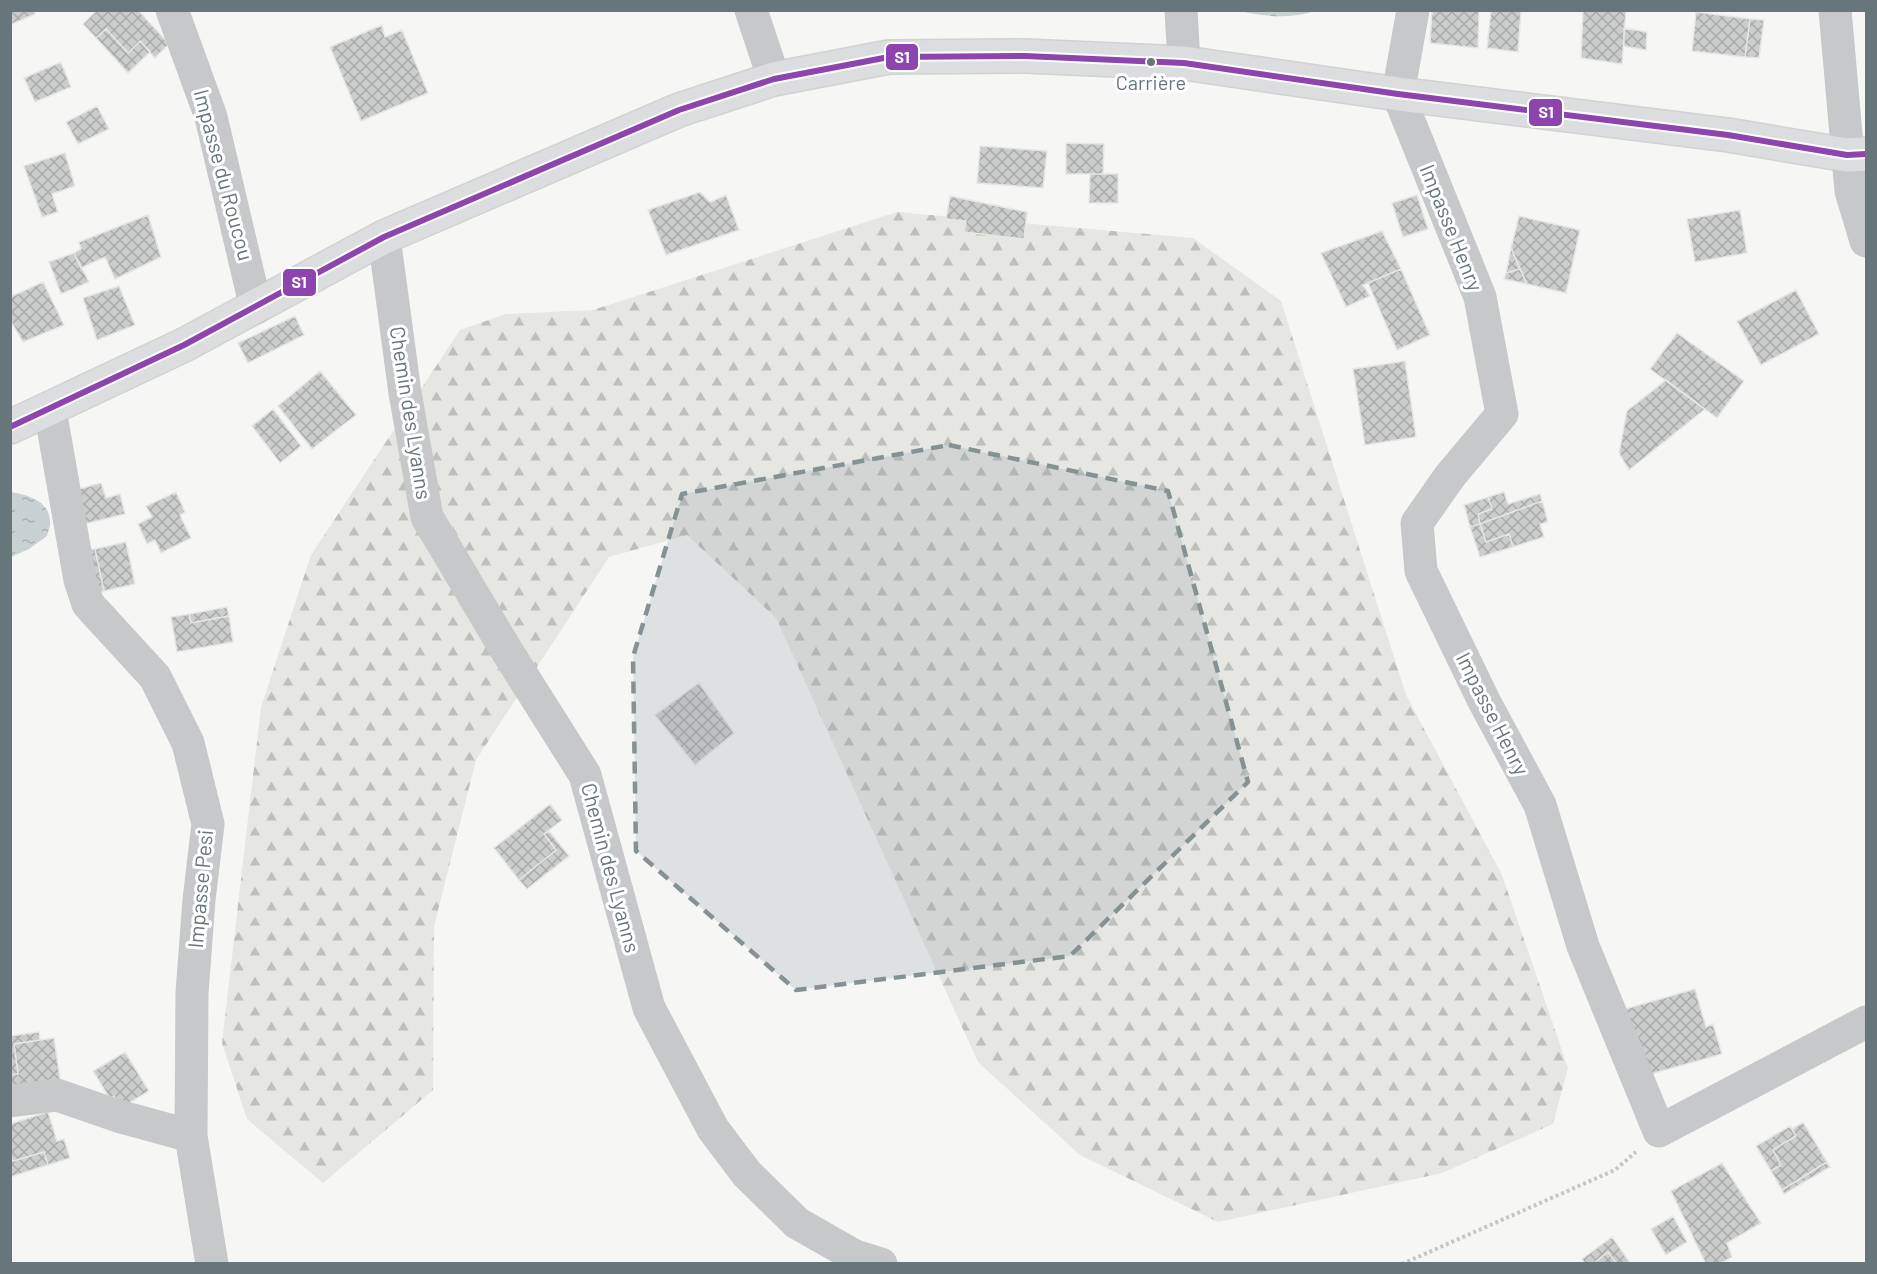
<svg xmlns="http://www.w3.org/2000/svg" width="1877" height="1274" viewBox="0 0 1877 1274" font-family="Barlow,sans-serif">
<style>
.forest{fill:url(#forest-firs)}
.water{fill:url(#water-ripples)}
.building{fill:url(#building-cross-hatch);stroke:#e6e6e4;stroke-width:1.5}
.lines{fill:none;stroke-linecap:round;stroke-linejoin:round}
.primary-casing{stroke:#d1d2d2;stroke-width:36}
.path{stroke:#c5c6c6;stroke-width:4;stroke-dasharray:3 3;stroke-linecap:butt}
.street{stroke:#c6c8c9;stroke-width:33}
.primary{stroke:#dcddde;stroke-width:33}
.bus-1-casing{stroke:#fff;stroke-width:10}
.bus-1{stroke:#8e44ad;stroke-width:6}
.marked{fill:#849195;fill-opacity:0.2;stroke:#849195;stroke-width:4.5;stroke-dasharray:12 8;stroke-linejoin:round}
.bus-dot{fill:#66767b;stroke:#fff;stroke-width:2}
.labels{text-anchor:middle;stroke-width:6;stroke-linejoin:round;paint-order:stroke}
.bus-label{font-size:20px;fill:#66767b;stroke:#fff}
.street-label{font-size:21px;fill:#66767b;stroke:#fff}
.line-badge{stroke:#fff;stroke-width:2}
.badge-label{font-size:16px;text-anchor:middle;font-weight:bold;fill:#fff}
</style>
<defs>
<pattern id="forest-firs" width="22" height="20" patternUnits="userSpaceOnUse" patternTransform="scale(1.5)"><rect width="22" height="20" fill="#e6e7e3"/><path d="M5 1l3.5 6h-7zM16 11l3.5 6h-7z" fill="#bec0bd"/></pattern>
<pattern id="water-ripples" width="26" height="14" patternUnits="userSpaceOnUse" patternTransform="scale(1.5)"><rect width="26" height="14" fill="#c9d2d3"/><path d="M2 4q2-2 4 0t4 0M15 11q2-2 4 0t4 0" fill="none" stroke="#a7afb0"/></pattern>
<pattern id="building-cross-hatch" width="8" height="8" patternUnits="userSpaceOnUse" patternTransform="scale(1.5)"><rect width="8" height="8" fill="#cbcdcd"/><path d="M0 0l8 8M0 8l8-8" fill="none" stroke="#a9abab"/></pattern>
</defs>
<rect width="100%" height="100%" fill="#f6f6f5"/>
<path class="forest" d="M 897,212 L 1193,238 L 1281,301 L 1406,695 L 1502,875 L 1568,1068 L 1553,1124 L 1442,1173 L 1218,1222 L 1080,1155 L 978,1062 L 776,618 L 687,535 L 609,557 L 476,760 L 434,926 L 433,1090 L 323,1183 L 247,1119 L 222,1043 L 261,707 L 311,555 L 460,330 L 506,314 L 593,310 Z"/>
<path class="water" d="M 1240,11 L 1315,10 L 1315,11 C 1291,19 1264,17 1240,11 Z
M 11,492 C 27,495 49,500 50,521 C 51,525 48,532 47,536 L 29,549 L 11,557 Z"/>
<path class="building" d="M 10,10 L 34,10 L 35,14 L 10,25 Z
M 97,10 L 138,10 L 169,44 L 155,58 L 140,41 L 128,53 L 106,29 L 96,38 L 83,24 Z
M 1432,10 L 1479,10 L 1478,48 L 1430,43 Z
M 1491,10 L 1521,10 L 1518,52 L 1487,48 Z
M 1583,10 L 1626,10 L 1622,64 L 1581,58 Z
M 1696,12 L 1750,19 L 1745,57 L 1692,51 Z
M 1750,19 L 1764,20 L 1759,58 L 1745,57 Z
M 382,25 L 385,37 L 402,30 L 428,93 L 361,121 L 330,47 Z
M 1624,28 L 1647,32 L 1646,50 L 1624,46 Z
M 106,29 L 128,53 L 140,41 L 150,52 L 128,73 L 96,38 Z
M 61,62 L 71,87 L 35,102 L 24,78 Z
M 97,106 L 109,129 L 78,144 L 66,122 Z
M 1066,143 L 1104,144 L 1103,174 L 1066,174 Z
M 980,146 L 1047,151 L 1043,188 L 977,183 Z
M 65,153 L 75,186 L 52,194 L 58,212 L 42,217 L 24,166 Z
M 1090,174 L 1118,174 L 1118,203 L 1089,203 Z
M 700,192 L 710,202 L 726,195 L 739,230 L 666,255 L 648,210 Z
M 1417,195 L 1428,229 L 1403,237 L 1392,203 Z
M 950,196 L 1027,212 L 1024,239 L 964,232 L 966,221 L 946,219 Z
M 1740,210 L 1747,253 L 1695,262 L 1687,219 Z
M 148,215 L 161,257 L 115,279 L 105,257 L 81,268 L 74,253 L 81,249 L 79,242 Z
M 1519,216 L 1580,230 L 1566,293 L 1527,284 L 1511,248 Z
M 1382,231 L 1401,269 L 1363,285 L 1370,296 L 1346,307 L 1321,253 Z
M 1511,248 L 1520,269 L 1506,273 Z
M 74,253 L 89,282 L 61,294 L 49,262 Z
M 1401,269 L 1430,335 L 1397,350 L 1368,283 Z
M 1520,269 L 1527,284 L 1504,279 L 1506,273 Z
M 43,282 L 64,325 L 23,342 L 10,320 L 10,297 Z
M 119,286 L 135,325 L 97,340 L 83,298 Z
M 1796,290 L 1819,334 L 1761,365 L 1737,321 Z
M 295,316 L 304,335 L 248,363 L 238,343 Z
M 1677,333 L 1744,381 L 1717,418 L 1650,369 Z
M 1405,361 L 1416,437 L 1365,445 L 1353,369 Z
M 320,371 L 356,415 L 312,449 L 278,406 Z
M 1666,380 L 1705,409 L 1629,470 L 1619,453 L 1627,411 Z
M 273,409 L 301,446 L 280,463 L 252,426 Z
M 101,483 L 106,498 L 120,494 L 125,514 L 84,524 L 75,490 Z
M 176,492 L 185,512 L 180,515 L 191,538 L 161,553 L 155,540 L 147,544 L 138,524 L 152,517 L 146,506 Z
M 1504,492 L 1508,504 L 1540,494 L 1542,501 L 1480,524 L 1478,514 L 1492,509 L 1488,497 Z
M 1488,497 L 1492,509 L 1478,514 L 1480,524 L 1470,527 L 1464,505 Z
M 1542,501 L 1548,522 L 1540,524 L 1544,537 L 1513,547 L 1509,534 L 1486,542 L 1480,524 Z
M 1480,524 L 1486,542 L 1509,534 L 1513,547 L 1480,557 L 1470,527 Z
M 126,542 L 135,584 L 104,591 L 95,549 Z
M 95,549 L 104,591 L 96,593 L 87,550 Z
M 227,607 L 229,616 L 191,623 L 189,614 Z
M 189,614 L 191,623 L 229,616 L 233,642 L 177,652 L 171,617 Z
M 699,683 L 734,733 L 695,765 L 655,715 Z
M 550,804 L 562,820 L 544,834 L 556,850 L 519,880 L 494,848 Z
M 549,831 L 569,856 L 527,889 L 519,880 L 556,850 L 544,834 Z
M 1695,989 L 1706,1027 L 1713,1024 L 1722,1054 L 1644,1076 L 1625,1009 Z
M 39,1032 L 40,1040 L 14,1044 L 18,1074 L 10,1075 L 10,1036 Z
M 54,1038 L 61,1085 L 10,1089 L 10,1075 L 18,1074 L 14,1044 Z
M 125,1052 L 149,1091 L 121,1108 L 114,1096 L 110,1099 L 93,1071 Z
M 48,1112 L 57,1141 L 64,1139 L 70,1158 L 48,1165 L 44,1152 L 13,1161 L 10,1153 L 10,1124 Z
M 1803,1122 L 1827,1162 L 1782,1190 L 1771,1171 L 1781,1165 L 1773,1150 L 1796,1136 L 1792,1129 Z
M 1790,1126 L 1796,1136 L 1773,1150 L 1781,1165 L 1771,1171 L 1756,1146 Z
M 44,1152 L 48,1165 L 10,1177 L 10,1153 L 13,1161 Z
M 1827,1162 L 1830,1167 L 1784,1194 L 1782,1190 Z
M 1722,1163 L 1761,1223 L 1727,1243 L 1732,1257 L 1720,1264 L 1706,1264 L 1671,1191 Z
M 1673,1216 L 1687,1242 L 1666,1255 L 1651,1229 Z
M 1612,1237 L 1631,1264 L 1617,1264 L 1608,1252 L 1593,1264 L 1585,1264 L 1582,1259 Z
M 1608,1252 L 1617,1264 L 1593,1264 Z"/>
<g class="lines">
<g class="primary-casing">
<path id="primary" d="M 10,427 L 184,345 L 384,237 L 679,110 L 774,79 L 889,57 L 1025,56 L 1184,63 L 1398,94 L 1728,135 L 1847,155 L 1866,154"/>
</g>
<path class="path" d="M 1402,1264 L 1615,1170 L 1636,1152"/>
<path class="street" d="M 172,10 L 211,117 L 256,308
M 751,10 L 774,79
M 1181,10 L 1184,63
M 1413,10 L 1398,94 L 1480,297 L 1502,414 L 1450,476 L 1417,523 L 1421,571 L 1484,701 L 1540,805 L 1583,946 L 1659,1131 L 1866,1022
M 1835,10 L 1851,191 L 1866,241
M 384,237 L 405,393 L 427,517 L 505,648 L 585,775 L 649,1008 L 713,1129 L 747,1174 L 797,1223 L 855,1256 L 881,1264
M 50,410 L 80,580 L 88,604 L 155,677 L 188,743 L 208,824 L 199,900 L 192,993 L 191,1136 L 212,1264
M 10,1101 L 57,1095 L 118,1116 L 191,1136"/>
<use href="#primary" class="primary"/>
<g class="bus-1-casing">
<path id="bus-1" d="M 10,427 L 184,345 L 384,237 L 679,110 L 774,79 L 889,57 L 1025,56 L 1184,63 L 1398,94 L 1728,135 L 1847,155 L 1866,154"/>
</g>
<use href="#bus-1" class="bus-1"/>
</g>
<path class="marked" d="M 949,445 L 1168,491 L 1248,782 L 1070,956 L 796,990 L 636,851 L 633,657 L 682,494 Z"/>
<circle class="bus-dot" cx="1151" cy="62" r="5"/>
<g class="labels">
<g class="bus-label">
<text x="1151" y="90">Carrière</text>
</g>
<g class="street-label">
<text transform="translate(223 175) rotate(75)" y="7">Impasse du Roucou</text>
<text transform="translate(1451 228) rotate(68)" y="7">Impasse Henry</text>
<text transform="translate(410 413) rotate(81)" y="7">Chemin des Lyanns</text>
<text transform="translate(1492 714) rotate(63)" y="7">Impasse Henry</text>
<text transform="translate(610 868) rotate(75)" y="7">Chemin des Lyanns</text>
<text transform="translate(201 889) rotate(-85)" y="7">Impasse Pesi</text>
</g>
</g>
<g class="line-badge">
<rect x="885" y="43" width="34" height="28" rx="6" fill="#8e44ad"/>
<rect x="1528" y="98" width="35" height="29" rx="6" fill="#8e44ad"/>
<rect x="282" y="268" width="35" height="29" rx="6" fill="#8e44ad"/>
</g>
<g class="badge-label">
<text x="902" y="63">S1</text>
<text x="1546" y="118">S1</text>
<text x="299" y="288">S1</text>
</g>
<rect width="1877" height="1274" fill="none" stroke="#66767b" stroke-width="24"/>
</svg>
